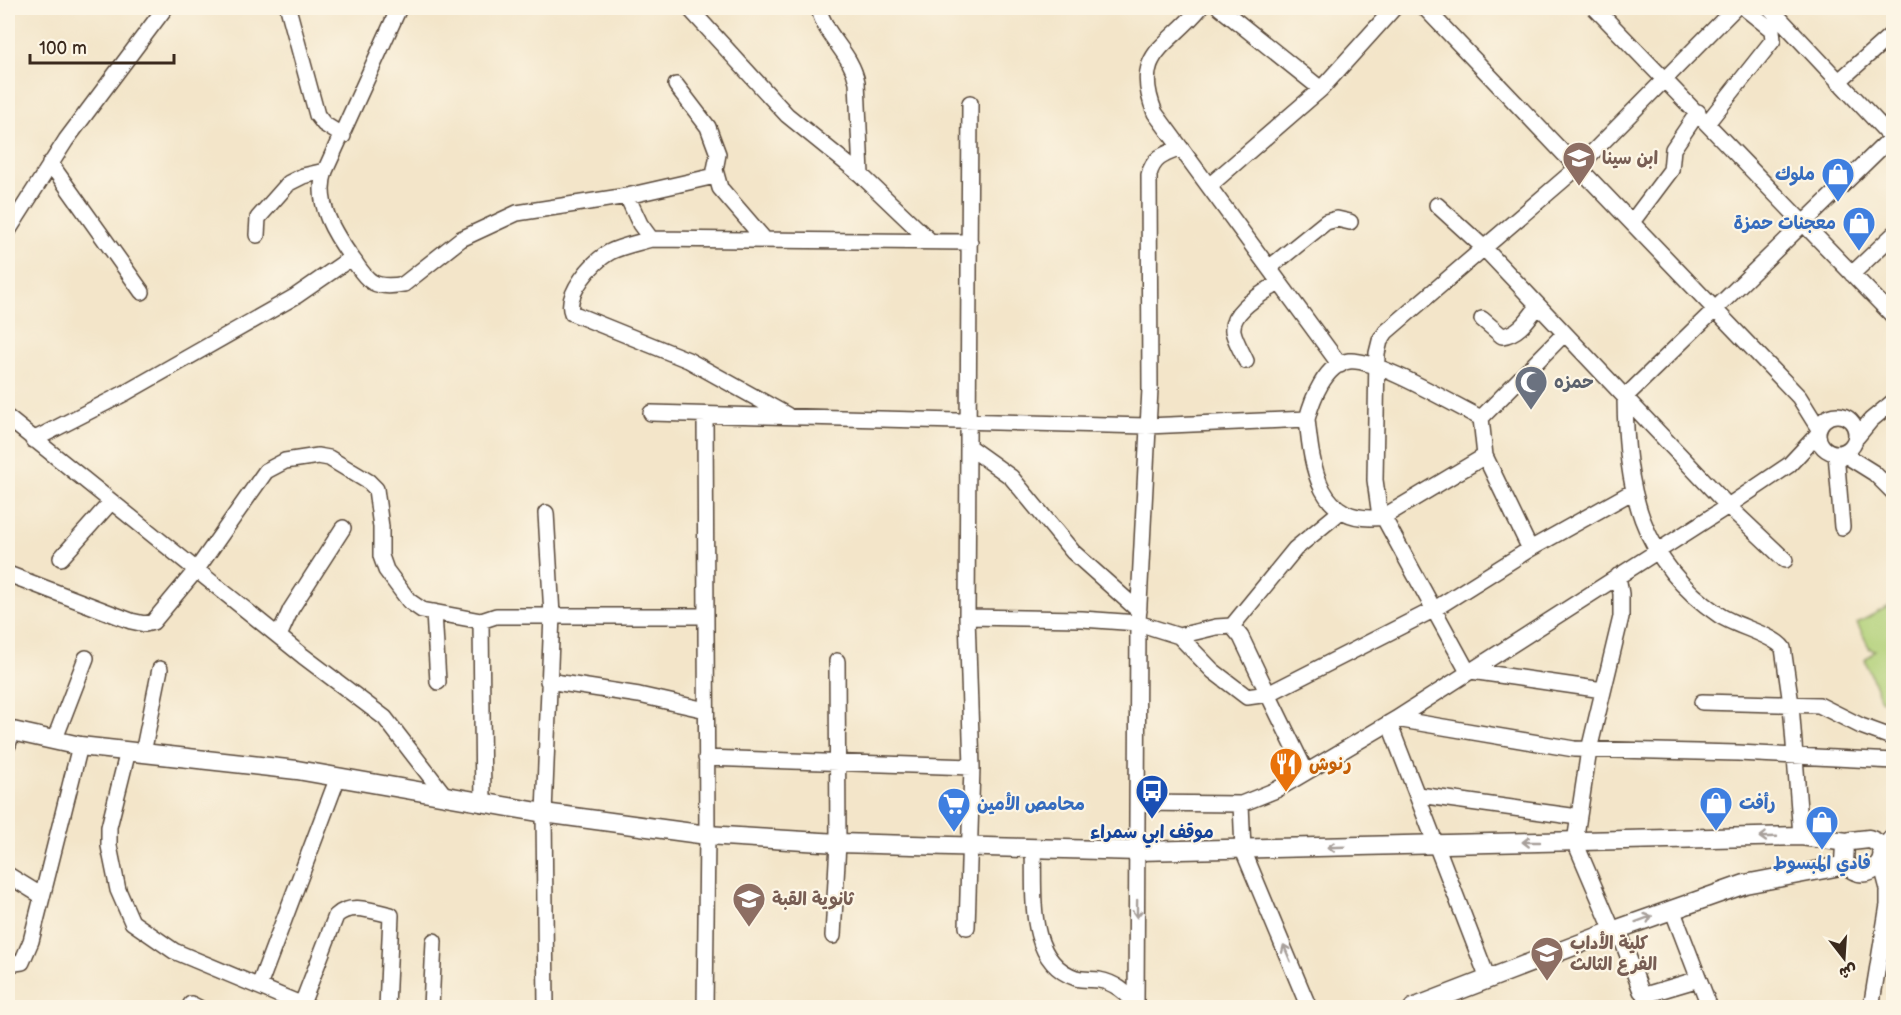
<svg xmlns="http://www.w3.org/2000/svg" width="1901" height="1015" viewBox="0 0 1901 1015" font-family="'Balsamiq Sans','Playpen Sans Arabic',sans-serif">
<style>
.green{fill:#b1d078;stroke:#767d4b;stroke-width:1.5}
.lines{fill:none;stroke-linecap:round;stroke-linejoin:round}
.minor-casing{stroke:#574638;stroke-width:18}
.major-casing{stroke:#574638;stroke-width:21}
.minor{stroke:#fff;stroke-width:15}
.major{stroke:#fff;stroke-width:18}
.oneway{stroke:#a79f9a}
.labels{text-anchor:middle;stroke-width:4.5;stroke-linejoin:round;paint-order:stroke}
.education-label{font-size:18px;font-weight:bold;fill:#785e54;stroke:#fcf5e5;text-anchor:start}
.shop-label{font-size:18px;font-weight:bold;fill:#366cbe;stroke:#fcf5e5;text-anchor:end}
.worship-label{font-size:18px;font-weight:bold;fill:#5b616d;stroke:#fcf5e5;text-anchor:start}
.food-label{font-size:18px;font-weight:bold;fill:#c56008;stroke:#fcf5e5;text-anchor:start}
.transit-label{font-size:18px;font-weight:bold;fill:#164399;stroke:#fcf5e5}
</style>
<rect width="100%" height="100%" fill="#fcf5e5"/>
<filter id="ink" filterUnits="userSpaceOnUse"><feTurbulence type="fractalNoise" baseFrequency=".0167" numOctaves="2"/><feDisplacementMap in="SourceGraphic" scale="12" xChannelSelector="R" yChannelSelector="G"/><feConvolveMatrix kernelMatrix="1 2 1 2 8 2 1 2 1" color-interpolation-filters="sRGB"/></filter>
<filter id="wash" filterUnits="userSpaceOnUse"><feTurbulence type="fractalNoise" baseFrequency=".008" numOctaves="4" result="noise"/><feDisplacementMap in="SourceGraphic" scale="24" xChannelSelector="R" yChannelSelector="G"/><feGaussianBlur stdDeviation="1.35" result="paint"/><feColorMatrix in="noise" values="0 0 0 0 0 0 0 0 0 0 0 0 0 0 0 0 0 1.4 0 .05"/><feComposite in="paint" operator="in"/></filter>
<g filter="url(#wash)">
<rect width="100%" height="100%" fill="#f3e5c9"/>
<path class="green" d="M 1893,604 L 1893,694 L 1881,700 L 1865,660 L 1875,650 L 1870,649 L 1857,623 Z"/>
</g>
<g filter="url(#ink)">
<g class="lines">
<g class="minor-casing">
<path id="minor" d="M 288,8 L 317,115 L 324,124 L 343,136
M 399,8 L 325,171 C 314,203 335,235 354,261 C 359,268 364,277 372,282 C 381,287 394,286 404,284 L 461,239 L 517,213 L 627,196 L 715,176
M 689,8 L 787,115 L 861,175 L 931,242
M 819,8 C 824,36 851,52 857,82 L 861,175
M 1200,8 C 1167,48 1131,53 1155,113 L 1340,365
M 1220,8 L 1321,89
M 1425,8 L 1569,159
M 1595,8 L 1894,317
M 1770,8 L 1894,140
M 1838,82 L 1894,32
M 676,85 L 708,127 L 718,154 L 715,170 L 720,188 L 764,239
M 1708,122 L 1773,40 L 1772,30 L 1747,10
M 1586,159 L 1735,8
M 50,163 L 142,292
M 1585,174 L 1799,397 L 1819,429
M 1209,186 L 1321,89 L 1394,8
M 627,196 L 640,224 L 651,239
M 1437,205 L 1483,247 L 1728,506 L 1785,560
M 1632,222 L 1671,170 L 1673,149 L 1698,112
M 8,231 L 66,140 L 165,8
M 257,235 L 258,218 L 289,183 L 303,176 L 325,171
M 1269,268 L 1326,222 L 1337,219 L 1350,222
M 1852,274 L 1894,234
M 1482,319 L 1502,336 C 1519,334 1528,319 1538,306
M 1246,361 C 1242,352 1235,341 1233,331 C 1230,310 1265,293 1279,282
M 651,413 L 1147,426 L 1307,419 C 1312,469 1319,526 1383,517 L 1485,456
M1818 434a19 19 0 1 1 38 0a19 19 0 1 1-38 0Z
M 705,415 L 707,835 L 705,1008
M 787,415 L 688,360 L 572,313 C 564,295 593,261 610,252 C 622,246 638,243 651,239 L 970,242
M 8,418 L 303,656 L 385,718 L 446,797
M 1307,419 C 1312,400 1325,364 1349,361 C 1376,358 1454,405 1481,418
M 1857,437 L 1871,420 L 1894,401
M 33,440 L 127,392 L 296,296 L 351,258
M 969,447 L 1011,477 L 1073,552 L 1139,611
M 1836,453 L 1842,527
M 1842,453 L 1874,473 L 1894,493
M 1530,549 L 1485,456 L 1481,418 L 1564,334
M 61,558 L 111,502
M 8,574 L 131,621 L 145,624 L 153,622 L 197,569 L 266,471 L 285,461 L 318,456 L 329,458 L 369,482 L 376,489 L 381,527 L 381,556 L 386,570 L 409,601 L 422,610 L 481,621
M 434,612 L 438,682
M 967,617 L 1082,619 L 1138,623 L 1179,636 L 1213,671 L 1247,697 L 1268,694 L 1241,637 L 1232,626 L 1216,627 L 1179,636
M 1232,626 L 1295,549 L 1341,511
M 279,636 L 291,609 L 343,528
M 1471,671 L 1603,690
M 1468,672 L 1379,509 L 1375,480 L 1377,353 L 1380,341 L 1386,332 L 1570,174
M 548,681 L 639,695 L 706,710
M 1702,702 L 1819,705 L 1861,726 L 1894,738
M 1396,719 L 1574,749 L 1738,753 L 1894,761
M 1389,723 L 1488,979
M 54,741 L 86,658
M 8,745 L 12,731
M 128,751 L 109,827 L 109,846 L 118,890 L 132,922 L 174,951 L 310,1008
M 143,753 L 160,669
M 706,758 L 972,767
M 1306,772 L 1268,694 L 1433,610 L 1530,549 L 1632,492
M 1419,795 L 1578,817
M 1137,803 L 1241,804 L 1276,790 L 1396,719 L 1728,506 L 1789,465 L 1818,434
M 483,804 L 481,621 L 496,616 L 705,616
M 1241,804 L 1243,850 L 1309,1008
M 1801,836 L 1791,704 L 1783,648 C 1774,635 1735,626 1719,615 C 1639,561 1626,486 1625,397 L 1894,135
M 1886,844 L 1894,834
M 1033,850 C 1035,891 1025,961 1076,978 C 1083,980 1091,979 1099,980 C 1116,983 1125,992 1136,1004
M 8,875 L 42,896
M 1672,909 L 1710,1008
M 967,927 L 972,767 L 967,617 L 970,103
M 1618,929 L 1641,991 L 1645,995 L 1699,979
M 1613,931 L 1575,842 L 1589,750 L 1621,617 L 1621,594 L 1618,576
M 833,936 L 838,843 L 837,661
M 8,960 L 15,963 L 22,962 L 31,941 L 80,746
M 259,986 L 338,777
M 191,1004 L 199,1008
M 302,1004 L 336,916 C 350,902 373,911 391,915 L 387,1008
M 8,1006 L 9,1008
M 431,1008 L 434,941
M 546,1008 L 544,813 L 552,615 L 546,513
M 1136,1008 L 1138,623 L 1150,389 L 1149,175 C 1153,157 1165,154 1181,148
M 1871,1008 L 1888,905 L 1888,889 L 1883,870"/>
</g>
<g class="major-casing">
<path id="major" d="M 8,730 L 80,746 L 297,770 L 544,813 L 707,835 L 838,843 L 1138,851 L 1801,836 L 1847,842
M 1869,839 C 1901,849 1869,892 1844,862 L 1845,845 L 1851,841 Z
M 1413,1008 L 1618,929 L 1745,884 L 1846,865"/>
</g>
<use href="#minor" class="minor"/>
<use href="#major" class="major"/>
</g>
<defs><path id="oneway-shaft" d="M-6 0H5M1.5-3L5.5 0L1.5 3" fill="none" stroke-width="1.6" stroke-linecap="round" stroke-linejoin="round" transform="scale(1.5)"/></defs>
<g class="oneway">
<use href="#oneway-shaft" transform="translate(1768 837) rotate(178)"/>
<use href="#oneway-shaft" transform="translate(1531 842) rotate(180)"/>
<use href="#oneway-shaft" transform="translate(1336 847) rotate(178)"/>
<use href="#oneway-shaft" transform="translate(1137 909) rotate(91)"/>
<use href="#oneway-shaft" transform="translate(1644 919) rotate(-20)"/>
<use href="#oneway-shaft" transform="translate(1287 953) rotate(-113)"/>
</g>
</g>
<defs>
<g id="school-pin" transform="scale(1.725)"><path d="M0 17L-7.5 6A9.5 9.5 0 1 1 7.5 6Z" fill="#8d6e63" stroke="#fcf5e5"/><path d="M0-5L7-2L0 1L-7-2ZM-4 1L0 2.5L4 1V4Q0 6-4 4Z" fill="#fff"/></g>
<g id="shop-pin" transform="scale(1.725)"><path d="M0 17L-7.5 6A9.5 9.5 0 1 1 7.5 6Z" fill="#3f7fe0" stroke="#fcf5e5"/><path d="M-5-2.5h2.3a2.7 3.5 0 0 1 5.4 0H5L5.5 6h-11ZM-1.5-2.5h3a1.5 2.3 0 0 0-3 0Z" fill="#fff"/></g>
<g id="mosque-pin" transform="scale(1.725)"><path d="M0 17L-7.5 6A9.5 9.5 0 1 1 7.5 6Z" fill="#6b7280" stroke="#fcf5e5"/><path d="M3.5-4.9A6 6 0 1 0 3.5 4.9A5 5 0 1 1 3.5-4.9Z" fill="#fff"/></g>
<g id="restaurant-pin" transform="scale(1.725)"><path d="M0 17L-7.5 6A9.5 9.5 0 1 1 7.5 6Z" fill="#e8710a" stroke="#fcf5e5"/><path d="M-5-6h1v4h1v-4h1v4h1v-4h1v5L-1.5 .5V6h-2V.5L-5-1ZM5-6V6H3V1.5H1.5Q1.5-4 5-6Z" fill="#fff"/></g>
<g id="bus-pin" transform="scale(1.725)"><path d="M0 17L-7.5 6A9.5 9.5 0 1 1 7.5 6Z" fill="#1a4fb4" stroke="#fcf5e5"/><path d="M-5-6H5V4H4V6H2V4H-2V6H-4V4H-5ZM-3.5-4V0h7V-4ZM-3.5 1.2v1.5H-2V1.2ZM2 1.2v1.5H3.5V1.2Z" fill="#fff"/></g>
<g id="supermarket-pin" transform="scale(1.725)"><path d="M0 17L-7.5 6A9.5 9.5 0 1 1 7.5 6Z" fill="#3f7fe0" stroke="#fcf5e5"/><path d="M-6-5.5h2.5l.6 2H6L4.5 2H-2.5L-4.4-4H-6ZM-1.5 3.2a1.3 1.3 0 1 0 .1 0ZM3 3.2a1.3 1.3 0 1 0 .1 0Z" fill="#fff"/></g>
<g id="university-pin" transform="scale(1.725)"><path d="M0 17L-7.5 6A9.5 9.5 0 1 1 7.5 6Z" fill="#8d6e63" stroke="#fcf5e5"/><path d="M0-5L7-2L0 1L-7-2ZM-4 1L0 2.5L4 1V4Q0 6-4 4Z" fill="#fff"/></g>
</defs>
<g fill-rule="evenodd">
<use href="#school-pin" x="1579" y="158"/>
<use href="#shop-pin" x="1838" y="174"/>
<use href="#shop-pin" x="1859" y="223"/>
<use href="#mosque-pin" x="1531" y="382"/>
<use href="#restaurant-pin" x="1286" y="764"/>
<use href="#bus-pin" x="1152" y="791"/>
<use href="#shop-pin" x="1716" y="803"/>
<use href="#supermarket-pin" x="954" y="804"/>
<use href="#shop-pin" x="1822" y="822"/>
<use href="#school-pin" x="749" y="899"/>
<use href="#university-pin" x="1547" y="953"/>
</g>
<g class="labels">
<g class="education-label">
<text x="1602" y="164">ابن سينا</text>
<text x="772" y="905">ثانوية القبة</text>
<text x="1570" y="949">كلية الأداب<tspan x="1570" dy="21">الفرع الثالث</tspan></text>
</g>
<g class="shop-label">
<text x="1815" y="180">ملوك</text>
<text x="1836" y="229">معجنات حمزة</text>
<text x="1739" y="809" text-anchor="start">رأفت</text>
<text x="977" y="810" text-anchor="start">محامص الأمين</text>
<text x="1822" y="869" text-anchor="middle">فادي المبسوط</text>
</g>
<g class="worship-label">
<text x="1554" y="388">حمزه</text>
</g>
<g class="food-label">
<text x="1309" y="770">رنوش</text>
</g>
<g class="transit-label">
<text x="1152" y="838">موقف ابي سمراء</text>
</g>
</g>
<rect width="1901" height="1015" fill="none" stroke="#fcf5e5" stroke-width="30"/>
<g transform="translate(1844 958) rotate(163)" stroke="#fcf5e5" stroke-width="4.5" paint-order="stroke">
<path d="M0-4.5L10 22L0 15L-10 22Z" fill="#3b2a1e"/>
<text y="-9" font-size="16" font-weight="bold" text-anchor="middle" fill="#3b2a1e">ش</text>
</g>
<path d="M30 54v9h144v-9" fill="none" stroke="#3b2a1e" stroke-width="3"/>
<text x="39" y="54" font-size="18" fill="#3b2a1e" stroke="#fcf5e5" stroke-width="4.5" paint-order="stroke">100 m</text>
</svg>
